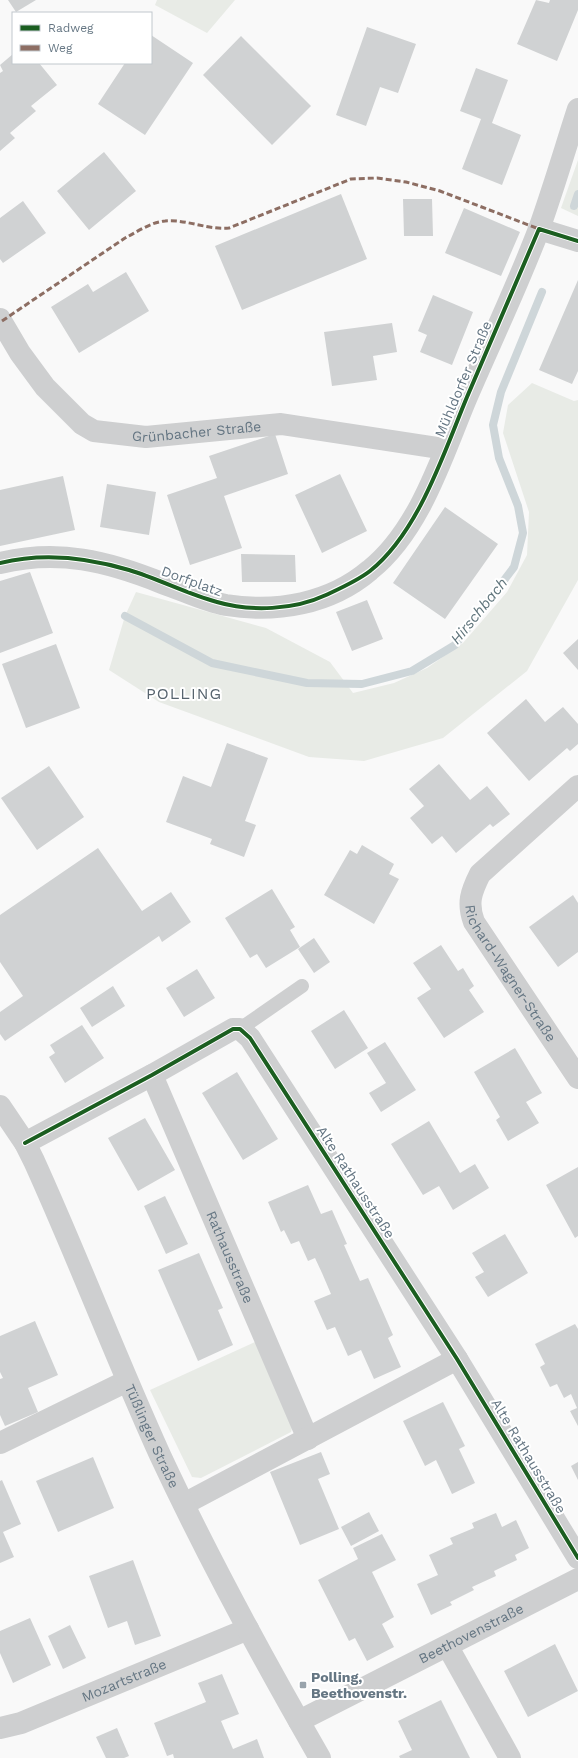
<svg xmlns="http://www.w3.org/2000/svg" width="578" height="1758" viewBox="0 0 578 1758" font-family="'Work Sans',sans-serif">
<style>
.green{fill:#e8ebe6}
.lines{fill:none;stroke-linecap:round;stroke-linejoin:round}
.stream{stroke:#ced6d9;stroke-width:8}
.building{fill:#d0d2d3}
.service{stroke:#cecfd0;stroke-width:14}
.minor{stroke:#cecfd0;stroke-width:22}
.tertiary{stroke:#cecfd0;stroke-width:22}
.quiet{stroke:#8d6e63;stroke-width:3;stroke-dasharray:6 3;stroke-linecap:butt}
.cycleway-casing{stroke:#fff;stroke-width:6}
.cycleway{stroke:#1b5e20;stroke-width:4}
.poi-dot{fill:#99a4ac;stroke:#fff;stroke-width:1.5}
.labels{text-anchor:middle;stroke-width:4;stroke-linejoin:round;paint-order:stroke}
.street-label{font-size:14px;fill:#657683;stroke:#fff}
.poi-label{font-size:14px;font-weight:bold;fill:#657683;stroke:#fff;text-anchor:start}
.water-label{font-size:15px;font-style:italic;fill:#60757c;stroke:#fff}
.quarter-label{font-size:16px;letter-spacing:1px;fill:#57646e;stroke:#fff}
</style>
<rect width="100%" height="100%" fill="#f9f9f9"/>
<path class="green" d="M 157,0 L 235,0 L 207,33 L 155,5 Z
M 578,160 L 578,216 L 561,208 Z
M 532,383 L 574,401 L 578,400 L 578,580 L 527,671 L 443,738 L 364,761 L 309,757 L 159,702 L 109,670 L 125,616 L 136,592 L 266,628 L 330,662 L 353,693 L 394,683 L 427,668 L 463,643 L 507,592 L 527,555 L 529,512 L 503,433 L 508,405 Z
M 255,1342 L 293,1424 L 291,1432 L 201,1478 L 192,1477 L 150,1390 Z"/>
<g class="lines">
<path class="stream" d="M 574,206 L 578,194
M 125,616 L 212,663 L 307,683 L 362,684 L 412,671 L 455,645 L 514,567 L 523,533 L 518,506 L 499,458 L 493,425 L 501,392 L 542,292"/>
</g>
<path class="building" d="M 8,0 L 36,0 L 16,12 Z
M 536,0 L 549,3 L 550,0 L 578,0 L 578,10 L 557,61 L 517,44 Z
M 367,27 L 416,44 L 398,93 L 380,87 L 366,126 L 336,115 Z
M 151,35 L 193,63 L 145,135 L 98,104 L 125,63 L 151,63 Z
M 241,36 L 311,106 L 272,145 L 203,75 Z
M 13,54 L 13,63 L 39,63 L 57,85 L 31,106 L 36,111 L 10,133 L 15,138 L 0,151 L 0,73 L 3,71 L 0,65 Z
M 476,68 L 508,80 L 492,123 L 521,135 L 502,185 L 462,169 L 481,119 L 460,111 Z
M 104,152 L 136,191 L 89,230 L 57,191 Z
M 341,194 L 367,259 L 242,310 L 215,246 Z
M 403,199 L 432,199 L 433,236 L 404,236 Z
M 23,201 L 46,233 L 3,263 L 0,259 L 0,218 Z
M 464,208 L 520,232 L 501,276 L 445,253 Z
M 126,272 L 149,311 L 79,353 L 51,307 L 88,284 L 93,292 Z
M 578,280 L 578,371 L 572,384 L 539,370 Z
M 433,295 L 473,312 L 452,365 L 420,352 L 427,335 L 418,331 Z
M 392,323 L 397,352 L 373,356 L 377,380 L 332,386 L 324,332 Z
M 275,434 L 288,474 L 224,496 L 242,548 L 190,565 L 167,495 L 217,478 L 209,456 Z
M 340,474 L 367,531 L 322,553 L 295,495 Z
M 63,476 L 75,530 L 0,546 L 0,490 Z
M 107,484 L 156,492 L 149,535 L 100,527 Z
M 445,507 L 498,544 L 445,619 L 393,583 Z
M 241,554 L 295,555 L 296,582 L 242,582 Z
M 30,572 L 53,633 L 0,653 L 0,581 Z
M 367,600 L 383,639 L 352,651 L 336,612 Z
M 578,639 L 578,670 L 563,653 Z
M 56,644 L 80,708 L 26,728 L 2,664 Z
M 526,699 L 545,722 L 563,707 L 578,724 L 578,744 L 570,751 L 567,748 L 529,781 L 487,733 Z
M 227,743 L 268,758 L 245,821 L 256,825 L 244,857 L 210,844 L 212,839 L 166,822 L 183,776 L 211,787 Z
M 439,764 L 470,800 L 487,786 L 510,814 L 493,827 L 490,824 L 456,853 L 442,836 L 432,844 L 410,818 L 424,806 L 409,789 Z
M 49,766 L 84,817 L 37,850 L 1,798 Z
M 362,845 L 394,864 L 389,874 L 399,879 L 374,924 L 324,895 L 350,850 L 357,854 Z
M 98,848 L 142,911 L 171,892 L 191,922 L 162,942 L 159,936 L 5,1041 L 0,1034 L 0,1012 L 23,996 L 0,962 L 0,915 Z
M 272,889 L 295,927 L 290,930 L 300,947 L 266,968 L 257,954 L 250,958 L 225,918 Z
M 573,895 L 578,903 L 578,952 L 558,967 L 529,927 Z
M 314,938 L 330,962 L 314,973 L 298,949 Z
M 441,945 L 458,971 L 463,968 L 474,986 L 469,990 L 484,1012 L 444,1038 L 417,998 L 431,989 L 413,963 Z
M 197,969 L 215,998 L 184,1017 L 166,988 Z
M 113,986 L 125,1006 L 92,1027 L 80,1008 Z
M 344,1010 L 368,1048 L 335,1069 L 311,1031 Z
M 82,1025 L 104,1058 L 65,1083 L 49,1057 L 55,1053 L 50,1045 Z
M 385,1042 L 416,1090 L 381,1112 L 369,1093 L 386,1083 L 367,1053 Z
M 515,1048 L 542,1093 L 526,1102 L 539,1123 L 508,1141 L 496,1120 L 500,1117 L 474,1072 Z
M 237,1072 L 278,1139 L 243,1160 L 202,1093 Z
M 145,1118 L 175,1170 L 138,1191 L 108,1138 Z
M 429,1121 L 460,1173 L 475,1164 L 489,1188 L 453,1210 L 439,1186 L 423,1195 L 391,1144 Z
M 578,1167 L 578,1236 L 575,1238 L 546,1185 Z
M 308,1185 L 321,1214 L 332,1210 L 347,1244 L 344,1245 L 360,1281 L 368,1278 L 393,1335 L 388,1338 L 401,1367 L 374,1379 L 361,1350 L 348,1356 L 335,1327 L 327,1330 L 314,1301 L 331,1294 L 322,1273 L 315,1258 L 308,1261 L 299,1241 L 291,1244 L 284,1230 L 281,1232 L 268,1202 Z
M 165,1196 L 188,1244 L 166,1254 L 144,1206 Z
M 505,1234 L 528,1273 L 488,1297 L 475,1277 L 484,1272 L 472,1253 Z
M 199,1253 L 223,1308 L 218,1310 L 233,1345 L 198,1361 L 158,1270 Z
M 35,1321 L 58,1375 L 28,1388 L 38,1412 L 5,1426 L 0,1415 L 0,1379 L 3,1378 L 0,1372 L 0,1336 Z
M 575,1324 L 578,1329 L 578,1426 L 570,1411 L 577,1408 L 571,1394 L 564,1398 L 557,1384 L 550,1387 L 540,1367 L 545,1364 L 535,1344 Z
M 443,1402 L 465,1446 L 459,1449 L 475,1483 L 452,1494 L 436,1460 L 425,1466 L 403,1421 Z
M 321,1452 L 330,1474 L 318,1479 L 339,1529 L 300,1545 L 270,1472 Z
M 93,1457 L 114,1508 L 58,1532 L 36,1481 Z
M 578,1462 L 578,1480 L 571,1466 Z
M 2,1480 L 21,1524 L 3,1532 L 14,1557 L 0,1563 L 0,1481 Z
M 369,1512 L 379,1531 L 351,1546 L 341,1527 Z
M 496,1513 L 502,1527 L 516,1520 L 529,1548 L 515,1555 L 517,1560 L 494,1571 L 496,1576 L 472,1587 L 474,1590 L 450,1602 L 452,1605 L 431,1615 L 417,1584 L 438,1575 L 429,1555 L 453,1544 L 450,1538 L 474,1528 L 472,1523 Z
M 382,1534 L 396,1560 L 372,1572 L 394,1617 L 382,1624 L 394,1647 L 367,1661 L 355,1638 L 349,1641 L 318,1580 L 358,1559 L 353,1548 Z
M 133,1560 L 161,1636 L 135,1645 L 127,1621 L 108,1628 L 89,1576 Z
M 30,1618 L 51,1665 L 13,1683 L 0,1653 L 0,1631 Z
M 70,1625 L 86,1658 L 63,1669 L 48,1636 Z
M 555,1644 L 578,1691 L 528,1717 L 504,1671 Z
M 222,1674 L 239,1714 L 221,1721 L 233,1749 L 257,1739 L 264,1758 L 174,1758 L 173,1754 L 167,1756 L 154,1723 L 206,1702 L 198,1683 Z
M 441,1700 L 470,1758 L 400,1758 L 399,1756 L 412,1750 L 398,1721 Z
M 117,1728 L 129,1756 L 124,1758 L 106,1758 L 96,1737 Z"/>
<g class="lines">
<path class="service" d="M 240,1029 L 302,986"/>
<g class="minor">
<path d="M 539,229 L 578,241"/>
<path id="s1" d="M 0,319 L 20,353 L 45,387 L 82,424 L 94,431 L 146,437 L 281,424 L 445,449"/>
<path id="s2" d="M 578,786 L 480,874 C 471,892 467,903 474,922 L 578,1078"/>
<path id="s3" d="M 152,1075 L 308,1439"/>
<path d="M 25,1143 L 152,1075 L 233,1029 L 240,1029 L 250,1038 L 457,1359 L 578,1558"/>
<path d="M 0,1443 L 127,1381"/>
<path d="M 184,1504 L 457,1359"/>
<path d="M 448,1647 L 510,1758"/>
<path id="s4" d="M 299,1721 L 578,1579"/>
<path id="s5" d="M 0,1728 L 21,1723 L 248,1629"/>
</g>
<g class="tertiary">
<path d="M 0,563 C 59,549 107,561 162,583 C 183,590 204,601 226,605 C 277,613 330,604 370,570 C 420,530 442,456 466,399 C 490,343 517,287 539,229 C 553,190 565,149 578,109"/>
<path id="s6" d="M 0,1106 L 25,1143 L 34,1161 C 78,1258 116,1358 160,1455 C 208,1558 263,1659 320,1758"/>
</g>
<path class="quiet" d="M 2,321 L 125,238 C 137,232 151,222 165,221 C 186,219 207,230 229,228 L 351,179 L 377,178 L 406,182 L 440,191 L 539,229"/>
<g class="cycleway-casing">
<path id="cycleway" d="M 0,563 C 44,552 86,557 129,570 C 159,579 187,594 217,602 C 251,612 294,610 326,595 C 341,588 357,581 370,571 C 419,532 444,452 467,397 C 491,341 515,285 539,229 L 578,241
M 25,1143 L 152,1075 L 233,1029 L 240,1029 L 250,1038 L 457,1359 L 578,1558"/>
</g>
<use href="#cycleway" class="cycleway"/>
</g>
<rect class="poi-dot" x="299" y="1681" width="8" height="8" rx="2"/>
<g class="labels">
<g class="street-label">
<text transform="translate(463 379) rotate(-67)" y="5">Mühldorfer Straße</text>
<text dy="5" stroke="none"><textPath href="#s1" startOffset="251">Grünbacher Straße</textPath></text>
<text transform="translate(192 581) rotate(20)" y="5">Dorfplatz</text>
<text dy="5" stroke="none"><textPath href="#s2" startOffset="244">Richard-Wagner-Straße</textPath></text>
<text transform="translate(356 1182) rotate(57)" y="5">Alte Rathausstraße</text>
<text dy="5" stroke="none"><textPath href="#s3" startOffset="198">Rathausstraße</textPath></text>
<text dy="5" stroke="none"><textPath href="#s6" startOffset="364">Tüßlinger Straße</textPath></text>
<text transform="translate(529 1456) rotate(59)" y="5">Alte Rathausstraße</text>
<text dy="5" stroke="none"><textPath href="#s4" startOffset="193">Beethovenstraße</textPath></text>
<text dy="5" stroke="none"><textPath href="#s5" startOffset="133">Mozartstraße</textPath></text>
</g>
<g class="poi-label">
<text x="311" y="1682">Polling,<tspan x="311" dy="16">Beethovenstr.</tspan></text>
</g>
<g class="water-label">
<text transform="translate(479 611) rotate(-51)" y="5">Hirschbach</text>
</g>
<g class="quarter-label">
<text x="184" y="699">POLLING</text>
</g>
</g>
<rect x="12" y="12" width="140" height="52" fill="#ffffff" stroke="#c1c8cd"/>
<rect x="20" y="25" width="20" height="6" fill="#1b5e20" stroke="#c1c8cd"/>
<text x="48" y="32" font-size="12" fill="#657683">Radweg</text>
<rect x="20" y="45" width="20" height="6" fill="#8d6e63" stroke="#c1c8cd"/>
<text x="48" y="52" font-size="12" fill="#657683">Weg</text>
</svg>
